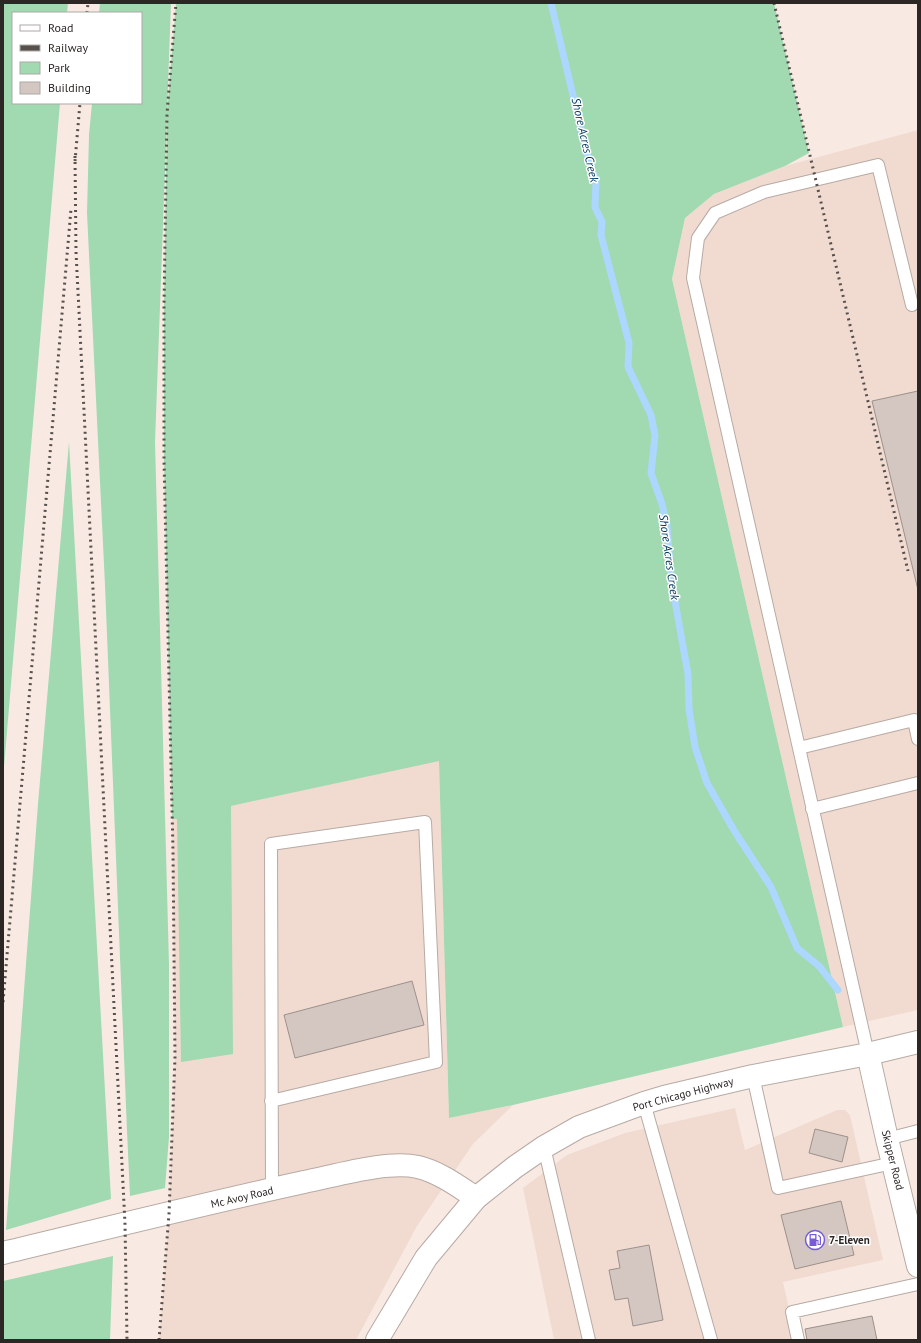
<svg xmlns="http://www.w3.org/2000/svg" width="921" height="1343" viewBox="0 0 921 1343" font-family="'PT Sans',sans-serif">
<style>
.built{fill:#f1dbd1}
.green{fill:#a1d9b1}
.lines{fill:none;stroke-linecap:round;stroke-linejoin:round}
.stream{stroke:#add7fe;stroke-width:7}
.building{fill:#d4c7c1;stroke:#9d908a}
.lane-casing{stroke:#b7aaa4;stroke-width:14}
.street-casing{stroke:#b7aaa4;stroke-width:24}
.secondary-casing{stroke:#b7aaa4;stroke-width:24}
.lane{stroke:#fff;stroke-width:12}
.street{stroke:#fff;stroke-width:22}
.secondary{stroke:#fff;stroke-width:22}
.rail{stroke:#57504d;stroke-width:3;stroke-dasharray:2 4;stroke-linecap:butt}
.labels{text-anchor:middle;stroke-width:3;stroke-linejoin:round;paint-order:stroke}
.street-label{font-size:11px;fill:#2c2725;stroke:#fff}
.poi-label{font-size:11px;font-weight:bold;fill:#2c2725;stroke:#fff;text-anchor:start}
.water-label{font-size:12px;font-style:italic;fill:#00375f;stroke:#fff}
</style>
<rect width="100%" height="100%" fill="#f8eae3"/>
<path class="built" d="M 918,130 L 918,1010 L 843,1027 L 672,279 L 685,218 L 714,194 L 785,166 Z
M 439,760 L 449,1118 L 513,1105 L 473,1144 L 417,1226 L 356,1340 L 159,1340 L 169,1214 L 175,1057 L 172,819 Z
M 735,1108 L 745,1150 L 837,1110 L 845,1110 L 850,1115 L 883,1260 L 783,1282 L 796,1340 L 554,1340 L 523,1188 L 567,1155 L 625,1133 Z"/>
<path class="green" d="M 3,3 L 68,3 L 67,13 L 13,13 L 13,103 L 60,103 L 3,779 Z
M 100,3 L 171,3 L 167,113 L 176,3 L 774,3 L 809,153 L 785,166 L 714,194 L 685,218 L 672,279 L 843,1027 L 513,1105 L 449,1118 L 439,761 L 231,806 L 233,1054 L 181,1062 L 177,819 L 172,819 L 164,460 L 164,306 L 167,116 L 155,442 L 169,965 L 169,1137 L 165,1188 L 130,1196 L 127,1131 L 105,585 L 87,213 L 89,135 L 92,103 L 141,103 L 141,13 L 99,13 Z
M 69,442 L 111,1199 L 6,1230 L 38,804 Z
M 113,1256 L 110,1340 L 3,1340 L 3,1281 Z"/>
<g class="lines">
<path class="stream" d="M 551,3 L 587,154 L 596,181 L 595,207 L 602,222 L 601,235 L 629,343 L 628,367 L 651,415 L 655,436 L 651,473 L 662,504 L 667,526 L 671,579 L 688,674 L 689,709 L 695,747 L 707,783 L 735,832 L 771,887 L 797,948 L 819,966 L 838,990"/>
</g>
<path class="building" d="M 918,391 L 918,590 L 872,401 Z
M 412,981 L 424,1025 L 295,1058 L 284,1015 Z
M 815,1129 L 848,1137 L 842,1162 L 809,1153 Z
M 841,1201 L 854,1255 L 795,1269 L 781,1215 Z
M 649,1245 L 663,1320 L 633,1326 L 628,1298 L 615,1300 L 609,1270 L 620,1268 L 617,1251 Z
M 872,1316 L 877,1340 L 807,1340 L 805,1329 Z"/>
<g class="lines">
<g class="lane-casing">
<path id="lane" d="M 799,748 L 914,720 L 918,739
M 812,809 L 918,783
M 868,1054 L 693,278 L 698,238 L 715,213 L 764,192 L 878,165 L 912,305
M 753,1076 L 778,1188 L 893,1163
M 271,1101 L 436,1062 L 425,822 L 271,844 L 272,1189
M 644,1103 L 711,1340
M 887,1139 L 918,1131
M 544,1147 L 589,1340
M 798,1340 L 792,1312 L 918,1284"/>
</g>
<g class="street-casing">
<path id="street" d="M 868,1054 L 887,1139 L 918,1266
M 3,1253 C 103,1229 203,1204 304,1182 C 335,1176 387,1160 418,1167 C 439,1172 458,1186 476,1198"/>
</g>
<g class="secondary-casing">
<path id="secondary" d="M 377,1340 L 426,1258 L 476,1198 L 515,1167 L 544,1147 L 579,1127 L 644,1103 L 664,1097 L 753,1076 L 868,1054 L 918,1042"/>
</g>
<use href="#lane" class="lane"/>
<use href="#street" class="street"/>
<use href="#secondary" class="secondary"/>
<path class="rail" d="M 774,3 L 908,571
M 87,13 L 88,3
M 75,156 L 76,252 L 125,1224 L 127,1340
M 75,161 L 80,103
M 3,1002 L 71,209
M 159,1340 L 169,1214 L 175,1057 L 173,852 L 164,460 L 164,306 L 167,114 L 176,3"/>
</g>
<defs>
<g id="fuel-ring" transform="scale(1)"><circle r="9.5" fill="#fff" stroke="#785bd5" stroke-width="1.5"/><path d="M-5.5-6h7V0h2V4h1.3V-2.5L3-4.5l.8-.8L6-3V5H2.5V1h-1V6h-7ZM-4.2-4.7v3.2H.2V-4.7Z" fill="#785bd5"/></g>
</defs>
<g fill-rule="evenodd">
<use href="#fuel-ring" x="815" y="1240"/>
</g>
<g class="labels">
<g class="street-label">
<text transform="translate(683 1094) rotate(-15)" y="4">Port Chicago Highway</text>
<text transform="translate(893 1160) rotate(76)" y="4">Skipper Road</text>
<text transform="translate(242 1197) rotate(-13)" y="4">Mc Avoy Road</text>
</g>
<g class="poi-label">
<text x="829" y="1244">7-Eleven</text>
</g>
<g class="water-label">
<text transform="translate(585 140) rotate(77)" y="4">Shore Acres Creek</text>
<text transform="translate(669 557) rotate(82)" y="4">Shore Acres Creek</text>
</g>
</g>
<rect width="921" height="1343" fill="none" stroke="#2c2725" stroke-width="8"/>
<rect x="12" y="12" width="130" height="92" fill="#ffffff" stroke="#aba9a8"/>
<rect x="20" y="25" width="20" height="6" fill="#ffffff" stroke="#aba9a8"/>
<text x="48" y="32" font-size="12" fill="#2c2725">Road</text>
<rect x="20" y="45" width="20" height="6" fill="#57504d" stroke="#aba9a8"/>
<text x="48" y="52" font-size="12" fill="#2c2725">Railway</text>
<rect x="20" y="62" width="20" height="12" fill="#a1d9b1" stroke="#aba9a8"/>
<text x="48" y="72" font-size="12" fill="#2c2725">Park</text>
<rect x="20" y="82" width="20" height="12" fill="#d4c7c1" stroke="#aba9a8"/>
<text x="48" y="92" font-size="12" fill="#2c2725">Building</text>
</svg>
